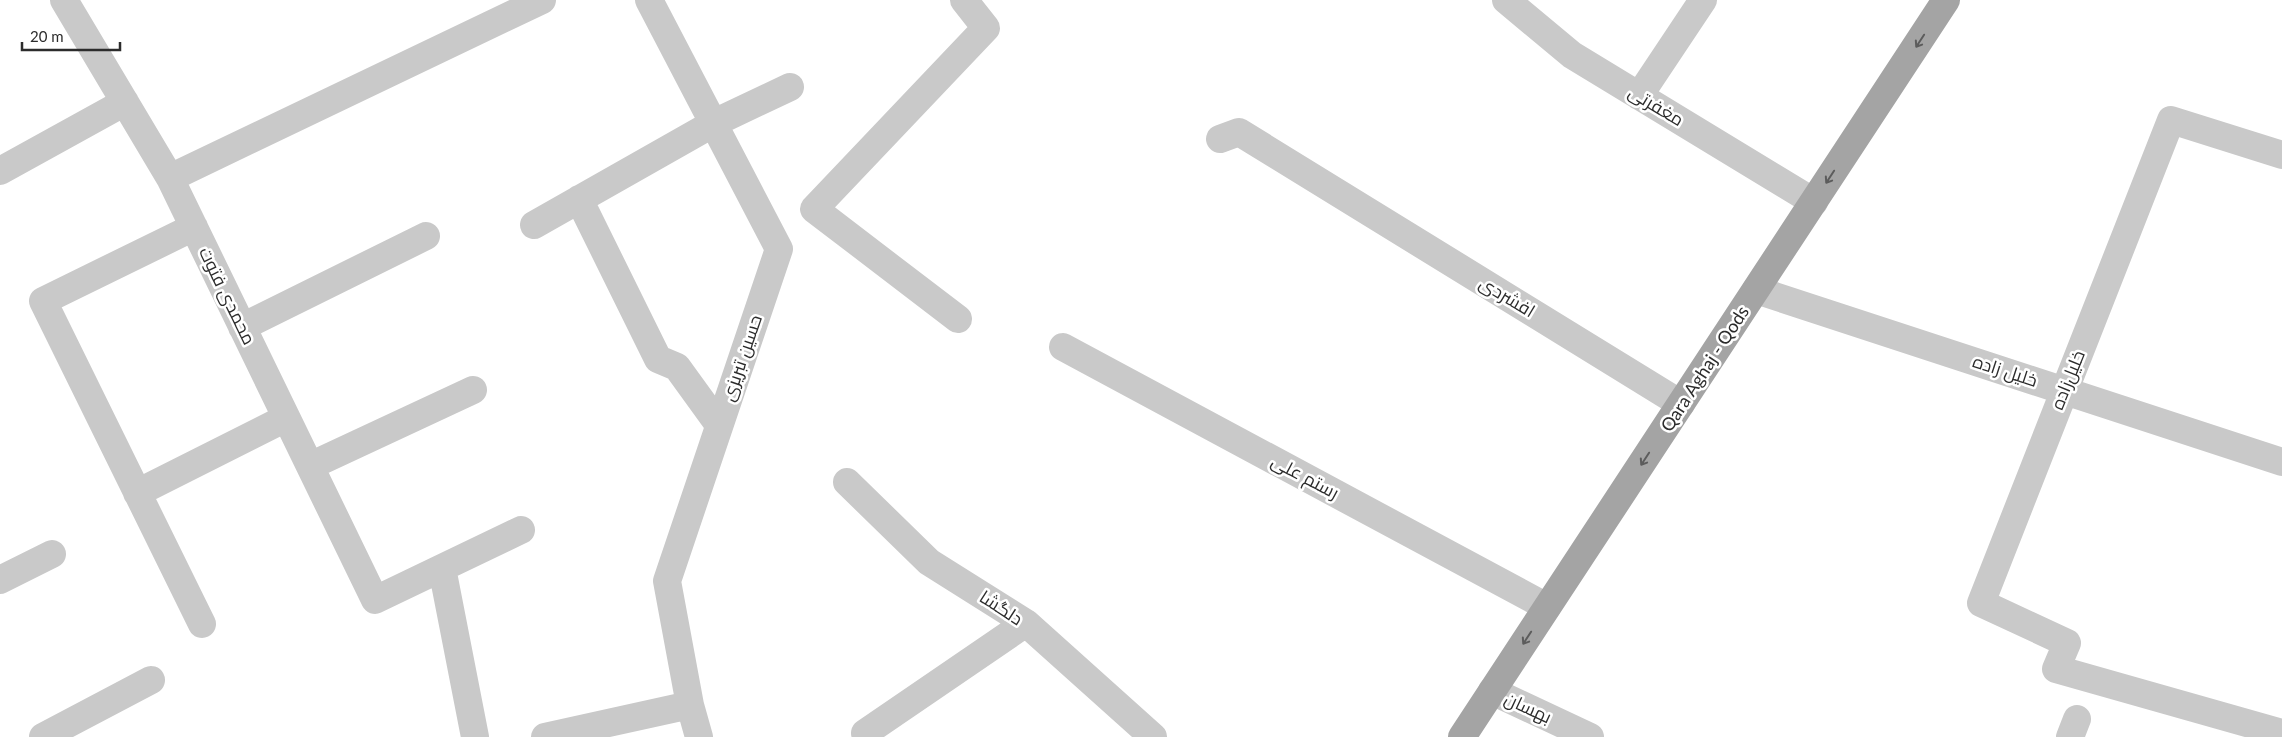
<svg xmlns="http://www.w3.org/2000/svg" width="2282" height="737" viewBox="0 0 2282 737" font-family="Lato,Cairo,sans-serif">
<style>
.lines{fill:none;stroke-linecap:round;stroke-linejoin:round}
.minor{stroke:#c9c9c9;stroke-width:28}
.major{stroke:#a4a4a4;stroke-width:28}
.oneway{stroke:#5c5c5c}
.labels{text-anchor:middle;stroke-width:5;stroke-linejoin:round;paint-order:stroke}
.street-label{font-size:18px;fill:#2c2c2c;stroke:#fff}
</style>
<rect width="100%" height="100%" fill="#fff"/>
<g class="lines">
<path class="minor" d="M 64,0 L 170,178 L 375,600 L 521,530
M 649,0 L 779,249 L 667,581 L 690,705 L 699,737
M 1506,0 L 1572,55 L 1814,202
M 1639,96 L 1703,0
M 1220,139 L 1239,132 L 1681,404
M 2282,155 L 2171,120 L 1981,603 L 2067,643 L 2056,669 L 2282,733
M 0,171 L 125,102
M 170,178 L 542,0
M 579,199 L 658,359 L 677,367 L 719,425
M 534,225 L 714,123 L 790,87
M 194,227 L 43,301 L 202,624
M 1756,290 L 2282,462
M 958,319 L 814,209 L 986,28 L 964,0
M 242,327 L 426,236
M 1063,347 L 1547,607
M 310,466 L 473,390
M 847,482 L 929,562 L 1026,623 L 1153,737
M 137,493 L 286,418
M 442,568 L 475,737
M 0,580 L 52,554
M 1492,691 L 1590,737
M 865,733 L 1026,623
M 43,737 L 151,680
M 545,737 L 690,705
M 2070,737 L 2077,719"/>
<path class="major" d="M 1462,737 L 1946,0"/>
</g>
<defs><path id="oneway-shaft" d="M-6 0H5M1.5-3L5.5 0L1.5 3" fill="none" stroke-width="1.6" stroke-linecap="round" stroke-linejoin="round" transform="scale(1.25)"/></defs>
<g class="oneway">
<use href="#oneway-shaft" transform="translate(1920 41) rotate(123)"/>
<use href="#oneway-shaft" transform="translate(1830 177) rotate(123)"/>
<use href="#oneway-shaft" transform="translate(1645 459) rotate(123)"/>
<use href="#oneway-shaft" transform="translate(1527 638) rotate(123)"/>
</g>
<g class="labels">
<g class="street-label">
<text transform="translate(1656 106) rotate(31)" y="6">مغفرتی</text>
<text transform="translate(227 296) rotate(64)" y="6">محمدی فتوت</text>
<text transform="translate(1507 297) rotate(31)" y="6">افشردی</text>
<text transform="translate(742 358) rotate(-71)" y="6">حسین تبریزی</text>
<text transform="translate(1705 369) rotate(-57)" y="6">Qara Aghaj - Qods</text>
<text transform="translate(2005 371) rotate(18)" y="6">خلیل زاده</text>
<text transform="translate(2068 380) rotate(-68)" y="6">خلیل‌زاده</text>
<text transform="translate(1305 477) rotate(28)" y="6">رستم علی</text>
<text transform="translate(1001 608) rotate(33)" y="6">دلگشا</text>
<text transform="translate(1528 708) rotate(25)" y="6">بهسان</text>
</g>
</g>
<path d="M22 42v8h98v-8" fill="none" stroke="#2c2c2c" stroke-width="2.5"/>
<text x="30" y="42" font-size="15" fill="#2c2c2c" stroke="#ffffff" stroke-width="4" paint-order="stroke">20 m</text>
</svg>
